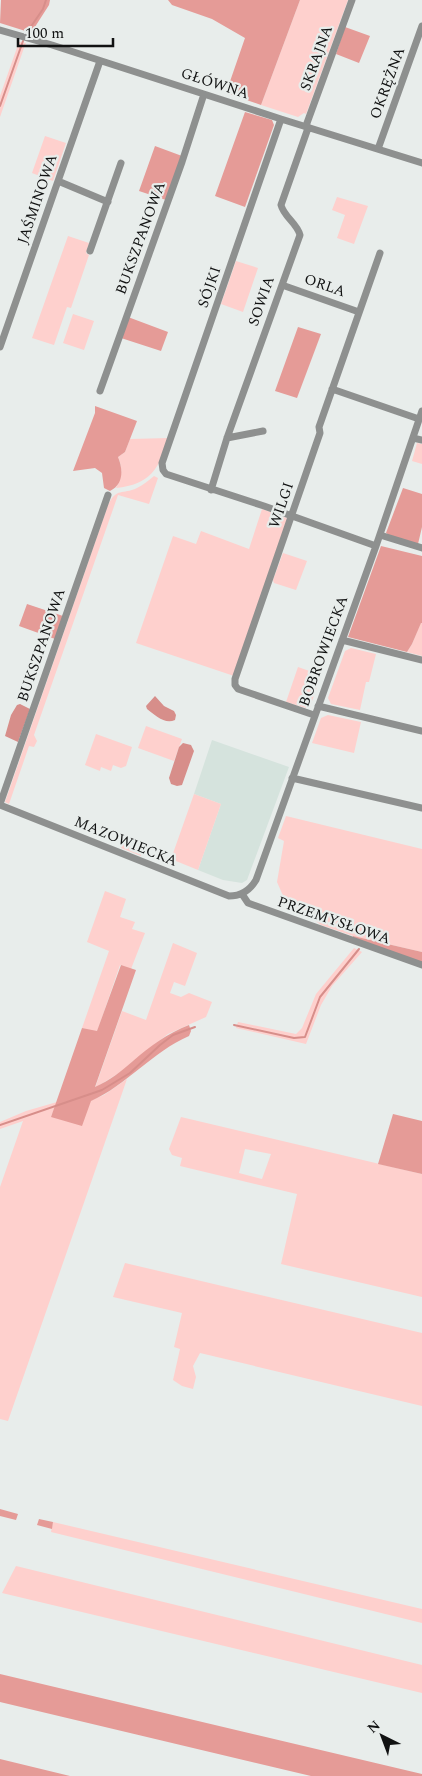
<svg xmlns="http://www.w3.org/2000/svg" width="422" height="1776" viewBox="0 0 422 1776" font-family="Spectral,serif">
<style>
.built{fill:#d5e3dd}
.green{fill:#fed0cd;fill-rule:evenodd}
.forest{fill:#e59b97}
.water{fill:#d78e8a}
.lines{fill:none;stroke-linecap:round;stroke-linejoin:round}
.stream{stroke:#d78e8a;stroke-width:2}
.minor{stroke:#8e908f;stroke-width:7}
.labels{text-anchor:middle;stroke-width:4.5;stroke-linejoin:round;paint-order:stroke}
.street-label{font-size:15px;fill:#111212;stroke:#e8edeb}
</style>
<rect width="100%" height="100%" fill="#e8edeb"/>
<path class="built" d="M 212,740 L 289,767 L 247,880 L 242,883 L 223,880 L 198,870 L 221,804 L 194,794 Z"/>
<path class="green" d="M 300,0 L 348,0 L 306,114 L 304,113 L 298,117 L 261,105 Z
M 19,42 L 26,43 L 25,45 L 0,117 L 0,96 Z
M 45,136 L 66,143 L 53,181 L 32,173 Z
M 337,197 L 368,206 L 354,244 L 337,238 L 345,215 L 332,210 Z
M 68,236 L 89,243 L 86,253 L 89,255 L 71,308 L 67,307 L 54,345 L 32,338 Z
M 236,261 L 258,268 L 243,312 L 221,304 Z
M 73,314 L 94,321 L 84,350 L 63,343 Z
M 169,438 C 158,470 151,484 116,488 C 122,478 123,468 118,457 L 125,452 L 130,439 Z
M 417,443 L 422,444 L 422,464 L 412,461 Z
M 154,476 L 158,478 L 149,504 L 118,495 L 34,735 L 37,741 L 34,747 L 29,746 L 9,804 L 5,802 L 108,505 C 117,487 122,495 137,488 C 143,485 149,480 154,476 Z
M 262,509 L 289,519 L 234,676 L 136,643 L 173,536 L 196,544 L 201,531 L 249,549 Z
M 283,553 L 307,561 L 296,590 L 274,583 L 273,580 Z
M 421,622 L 422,623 L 422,656 L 407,652 L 412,644 Z
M 351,648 L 376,654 L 369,682 L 366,682 L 360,710 L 331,704 L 328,698 L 345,651 Z
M 298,667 L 321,675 L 310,707 L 306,708 L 286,702 Z
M 328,715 L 361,722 L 354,753 L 312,743 L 321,718 Z
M 146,726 L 182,739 L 174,761 L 138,748 Z
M 96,734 L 132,747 L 126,766 L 121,768 L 113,765 L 111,771 L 101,767 L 100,771 L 85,765 Z
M 194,794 L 221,804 L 198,870 L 171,859 Z
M 286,816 L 422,849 L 422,952 L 353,936 L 321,925 L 284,898 L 277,882 L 284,841 L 278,838 Z
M 123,844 L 142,851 L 141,856 L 121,848 Z
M 105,891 L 126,899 L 120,917 L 135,922 L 132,929 L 145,933 L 131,969 L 120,965 L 97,1032 L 82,1028 L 109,951 L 87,942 Z
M 173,943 L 197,953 L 185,986 L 174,982 L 170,993 L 181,997 L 189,993 L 212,1002 L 206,1017 L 168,1034 L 132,1062 L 122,1071 L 95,1088 L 122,1011 L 146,1020 Z
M 354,948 L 362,952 L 332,986 L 321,1005 L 306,1044 L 236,1028 L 238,1022 L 296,1034 L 302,1028 L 316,994 Z
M 127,1079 L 8,1421 L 0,1419 L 0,1187 L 23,1121 L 0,1129 L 0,1122 L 26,1111 L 57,1102 L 51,1117 L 104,1095 Z
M 181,1117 L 422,1174 L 422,1297 L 281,1264 L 297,1194 L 180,1166 L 182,1158 L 172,1155 L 169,1149 ZM 245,1149 L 271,1154 L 262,1179 L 239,1173 Z
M 125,1263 L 422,1333 L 422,1406 L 200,1353 L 193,1366 L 196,1377 L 193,1389 L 182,1386 L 173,1380 L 180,1349 L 174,1347 L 182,1313 L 113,1297 Z
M 53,1522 L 422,1609 L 422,1623 L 51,1532 Z
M 16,1566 L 422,1665 L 422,1693 L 2,1593 Z"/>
<path class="forest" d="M 1,0 L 50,0 L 49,5 L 33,30 L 35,34 L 0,23 Z
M 168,0 L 300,0 L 261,105 L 226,93 L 245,38 L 212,19 L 172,5 Z
M 345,27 L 370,36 L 359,63 L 336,54 Z
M 245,112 L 272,120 L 274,125 L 245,207 L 215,196 Z
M 155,146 L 182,156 L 166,200 L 139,191 Z
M 128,317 L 168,332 L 161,351 L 121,338 Z
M 298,327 L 321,334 L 297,398 L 275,391 Z
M 95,406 L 137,421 L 125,452 L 118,457 C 123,469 124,484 110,491 L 104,488 L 102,473 L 95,468 L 73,471 L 95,413 Z
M 403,488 L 422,494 L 422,527 L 418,544 L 394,538 L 386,533 Z
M 381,546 L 422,556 L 422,623 L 421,623 L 412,644 L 407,652 L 348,637 Z
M 27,604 L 63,616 L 55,639 L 19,626 Z
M 353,936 L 422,952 L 422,963 L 352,939 Z
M 121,965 L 136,970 L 95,1087 C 111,1080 120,1072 133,1061 C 150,1046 168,1033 189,1025 L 191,1031 L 189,1036 C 152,1052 127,1085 91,1101 L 82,1126 L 51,1117 L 82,1028 L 97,1031 Z
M 393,1114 L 422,1121 L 422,1174 L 378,1164 Z
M 0,1509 L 18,1514 L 16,1520 L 0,1516 Z
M 39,1519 L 53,1522 L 52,1529 L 37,1525 Z
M 0,1674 L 422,1774 L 422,1776 L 311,1776 L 0,1702 Z
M 0,1759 L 70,1776 L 0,1776 Z"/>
<path class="water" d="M 155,696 L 164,706 L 174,711 L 176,715 L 175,720 C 165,725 155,715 147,709 L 146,706 Z
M 20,704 L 30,709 L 18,742 L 5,736 L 11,715 L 17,705 Z
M 183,743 L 191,745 L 194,751 L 182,785 L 177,786 L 171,784 L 169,778 L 179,747 Z"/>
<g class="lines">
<path class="stream" d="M 30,28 L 43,9 L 46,0
M 0,106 L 23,41
M 234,1025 L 294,1038 L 305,1037 L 320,997 L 359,949
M 0,1125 L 102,1090 L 130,1073 L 160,1045 L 173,1035 L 195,1027"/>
<path class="minor" d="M 0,30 L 52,45 L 281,119 L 422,163
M 281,119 L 162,463 L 163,470 L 166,474 L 264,506 L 376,546
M 378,149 L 422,26
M 58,181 L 108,202
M 90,251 L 121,163
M 282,285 L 359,312
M 0,347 L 100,61
M 332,389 L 419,419
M 100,391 L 182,162 L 204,94
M 227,438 L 263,431
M 413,438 L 422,440
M 211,490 L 227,438 L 300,235 C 297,223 284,217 281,205 L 307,131 L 307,123 L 352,0
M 380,535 L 422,548
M 342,640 L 422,660
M 318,706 L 422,731
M 314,715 L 238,689 L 235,685 L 235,679 L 320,433 L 319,427 L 380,253
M 292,778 L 422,808
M 0,804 L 108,495
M 0,805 L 229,896 C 241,896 250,890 256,880 L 376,546 L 422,411
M 242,894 L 248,903 L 422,965"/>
</g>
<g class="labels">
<g class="street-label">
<text transform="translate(316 58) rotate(-70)" y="5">SKRAJNA</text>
<text transform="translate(215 83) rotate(18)" y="5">GŁÓWNA</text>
<text transform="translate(387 83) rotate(-70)" y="5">OKRĘŻNA</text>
<text transform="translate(37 199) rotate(-71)" y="5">JAŚMINOWA</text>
<text transform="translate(140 238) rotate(-70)" y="5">BUKSZPANOWA</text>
<text transform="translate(325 285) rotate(19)" y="5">ORLA</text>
<text transform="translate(209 287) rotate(-71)" y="5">SÓJKI</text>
<text transform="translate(261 301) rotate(-71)" y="5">SOWIA</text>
<text transform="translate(281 505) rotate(-71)" y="5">WILGI</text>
<text transform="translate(41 645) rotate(-71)" y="5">BUKSZPANOWA</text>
<text transform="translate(323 651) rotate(-70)" y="5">BOBROWIECKA</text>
<text transform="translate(126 841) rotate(22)" y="5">MAZOWIECKA</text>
<text transform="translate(334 920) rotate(19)" y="5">PRZEMYSŁOWA</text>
</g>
</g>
<g transform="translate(382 1736) rotate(318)" stroke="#e8edeb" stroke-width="4" paint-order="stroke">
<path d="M0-4L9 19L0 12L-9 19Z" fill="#111212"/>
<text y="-8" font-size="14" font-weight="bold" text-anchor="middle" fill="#111212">N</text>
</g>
<path d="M18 38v8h95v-8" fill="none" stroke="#111212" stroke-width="2.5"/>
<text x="25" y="38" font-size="15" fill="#111212" stroke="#e8edeb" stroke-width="4" paint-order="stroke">100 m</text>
</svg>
